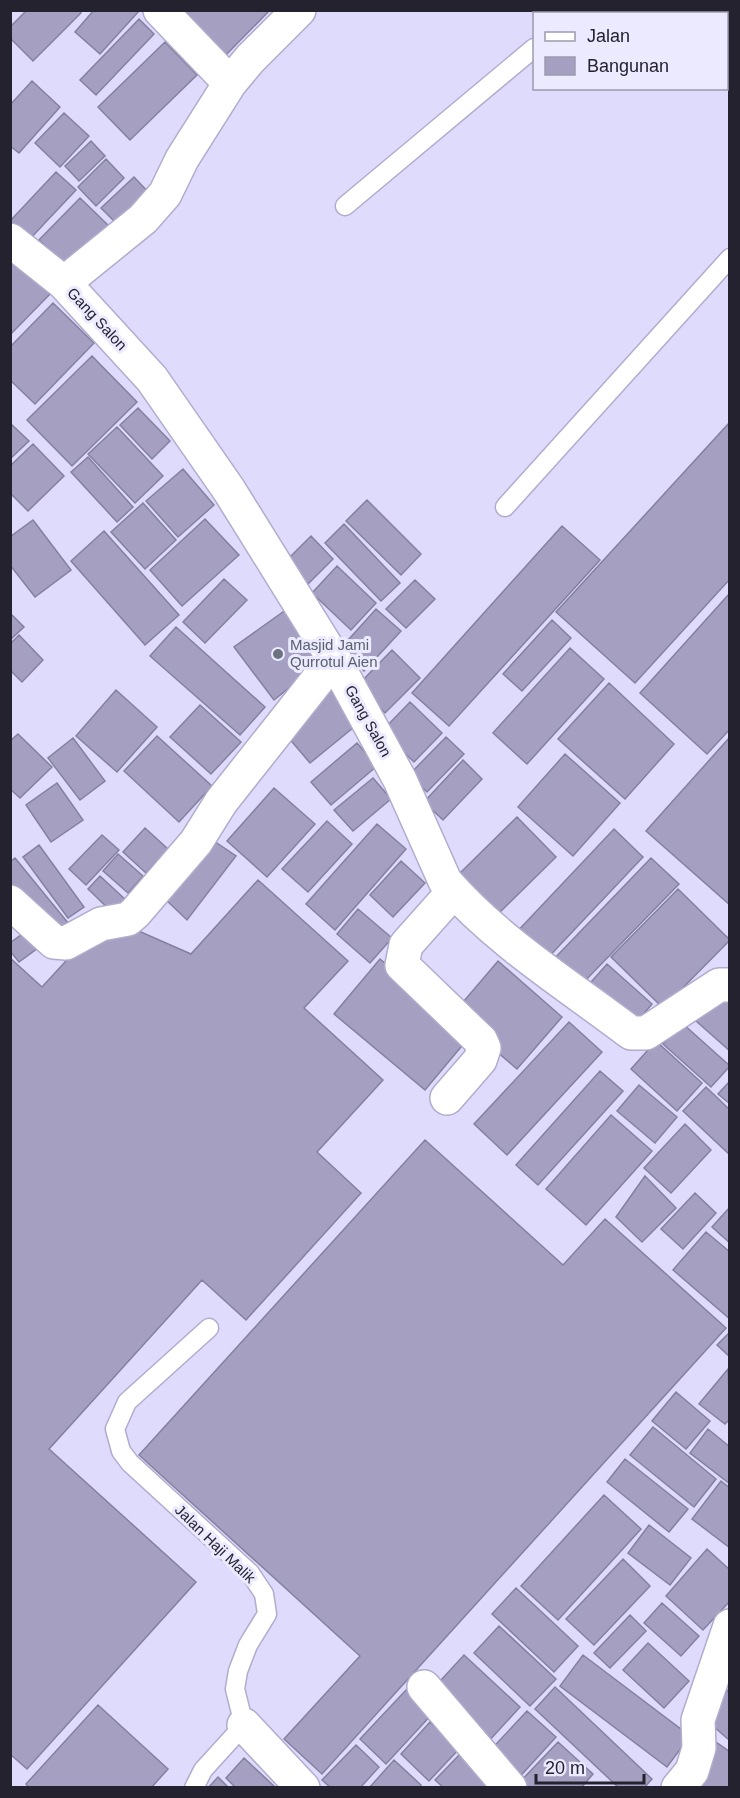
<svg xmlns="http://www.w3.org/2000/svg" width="740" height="1798" viewBox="0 0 740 1798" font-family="Arial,sans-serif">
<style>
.building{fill:#a5a0c1;stroke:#84809f;stroke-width:1.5}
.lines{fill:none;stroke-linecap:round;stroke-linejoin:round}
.service-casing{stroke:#b1accd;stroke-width:21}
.minor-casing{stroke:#b1accd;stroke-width:36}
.service{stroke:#fff;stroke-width:18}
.minor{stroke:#fff;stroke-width:33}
.worship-dot{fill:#6b7280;stroke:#eceaff;stroke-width:2}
.labels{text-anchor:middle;stroke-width:6;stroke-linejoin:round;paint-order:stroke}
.street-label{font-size:15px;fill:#24222f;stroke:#eceaff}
.worship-label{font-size:15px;fill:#5b616d;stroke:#eceaff;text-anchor:start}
</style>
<rect width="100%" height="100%" fill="#dfdbfd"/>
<path class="building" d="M 27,10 L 79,10 L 81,13 L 33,61 L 10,38 L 10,27 Z
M 94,10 L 138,10 L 139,11 L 100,54 L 75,32 Z
M 173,10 L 270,10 L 222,59 Z
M 139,19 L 154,34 L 96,95 L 80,80 Z
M 165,42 L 197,75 L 130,140 L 98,107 Z
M 32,81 L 60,107 L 19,153 L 10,146 L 10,105 Z
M 64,113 L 89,136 L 60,167 L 35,143 Z
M 91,141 L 105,156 L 79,181 L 65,166 Z
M 106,159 L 124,178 L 96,206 L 78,187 Z
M 56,172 L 76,190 L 27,242 L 10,226 L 10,221 Z
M 134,177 L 150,194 L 118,225 L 101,208 Z
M 80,198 L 109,226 L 69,268 L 39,240 Z
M 16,260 L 51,293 L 10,335 L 10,266 Z
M 53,303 L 94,343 L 35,404 L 10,380 L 10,347 Z
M 92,356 L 137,402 L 72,466 L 27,420 Z
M 138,408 L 170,441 L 152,459 L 120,425 Z
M 730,422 L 730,579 L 635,683 L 556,612 Z
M 10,423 L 29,441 L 10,459 Z
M 117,427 L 163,476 L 135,503 L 88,454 Z
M 33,444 L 64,476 L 28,511 L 10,493 L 10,466 Z
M 88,457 L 133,507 L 117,522 L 71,472 Z
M 183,469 L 214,505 L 178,537 L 146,501 Z
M 367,500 L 421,554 L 401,575 L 346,521 Z
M 143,503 L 176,540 L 145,569 L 111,532 Z
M 205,519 L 239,555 L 182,606 L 150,570 Z
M 33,520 L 71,570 L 35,597 L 10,565 L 10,537 Z
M 344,524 L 400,583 L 381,601 L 325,543 Z
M 562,526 L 600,560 L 449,726 L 412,693 Z
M 104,531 L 179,615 L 145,645 L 71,561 Z
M 311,536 L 333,559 L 308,584 L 285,562 Z
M 337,566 L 376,603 L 351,630 L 312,593 Z
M 224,579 L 247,600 L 205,643 L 183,622 Z
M 415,580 L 435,599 L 406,628 L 386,609 Z
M 730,593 L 730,729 L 707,754 L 640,693 Z
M 287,609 L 321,662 L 274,700 L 234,647 Z
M 376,609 L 401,631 L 364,671 L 340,649 Z
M 10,613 L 24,627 L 10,640 Z
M 552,620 L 571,638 L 522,691 L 503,674 Z
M 176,627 L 265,707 L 240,735 L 150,656 Z
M 19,635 L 43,660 L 22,682 L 10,670 L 10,644 Z
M 570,648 L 604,679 L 527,764 L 493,733 Z
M 392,650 L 420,678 L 385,713 L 358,685 Z
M 609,683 L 674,744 L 625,799 L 558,739 Z
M 328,687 L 359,723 L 310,763 L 282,730 Z
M 116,690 L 157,727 L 117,772 L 76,736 Z
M 410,702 L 442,733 L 414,762 L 382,731 Z
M 200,705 L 241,742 L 211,774 L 170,737 Z
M 18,734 L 52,767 L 20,798 L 10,789 L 10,741 Z
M 157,736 L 212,786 L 179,822 L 124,771 Z
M 446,737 L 464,754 L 427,792 L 409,775 Z
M 730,737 L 730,905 L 646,831 Z
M 73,738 L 105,781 L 80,800 L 48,758 Z
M 357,743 L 377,766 L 331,805 L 311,782 Z
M 565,754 L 620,803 L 573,856 L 518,807 Z
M 463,760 L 482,779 L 443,820 L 424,802 Z
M 373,778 L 391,799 L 353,831 L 334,810 Z
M 57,783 L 83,820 L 51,842 L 26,805 Z
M 274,788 L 315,824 L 267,877 L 227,841 Z
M 517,817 L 556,857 L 496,916 L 457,876 Z
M 327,821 L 352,844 L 308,892 L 282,869 Z
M 377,824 L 406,849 L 335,930 L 306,904 Z
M 145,828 L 168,849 L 146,873 L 123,852 Z
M 614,829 L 643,857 L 542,964 L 513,936 Z
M 102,835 L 119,850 L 86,885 L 69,869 Z
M 211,839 L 236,856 L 187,920 L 165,899 Z
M 39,845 L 84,907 L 68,918 L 23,857 Z
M 118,854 L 143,876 L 128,893 L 103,871 Z
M 15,858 L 69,924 L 56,932 L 10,884 L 10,862 Z
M 651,858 L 679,884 L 579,987 L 552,961 Z
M 401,861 L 425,883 L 393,917 L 370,895 Z
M 100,876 L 128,902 L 115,915 L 88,889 Z
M 258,880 L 348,961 L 304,1008 L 383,1080 L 317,1152 L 361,1193 L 246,1320 L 202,1280 L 49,1449 L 196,1582 L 27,1769 L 10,1754 L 10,958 L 42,987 L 88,937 L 141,932 L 191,954 Z
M 678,889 L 730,940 L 663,1008 L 611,957 Z
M 358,909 L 392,938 L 370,963 L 337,934 Z
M 25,932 L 38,948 L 19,962 L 10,951 L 10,943 Z
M 380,959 L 471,1035 L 425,1090 L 334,1014 Z
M 498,961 L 562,1017 L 517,1069 L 453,1014 Z
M 607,964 L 652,1004 L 630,1030 L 584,990 Z
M 728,986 L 730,987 L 730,1051 L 696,1021 Z
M 569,1022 L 602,1052 L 507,1155 L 474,1124 Z
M 682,1023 L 730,1066 L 711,1087 L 663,1044 Z
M 656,1041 L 702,1083 L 677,1111 L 631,1069 Z
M 600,1071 L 623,1091 L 538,1185 L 516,1165 Z
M 730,1081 L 730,1104 L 718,1094 Z
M 639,1085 L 677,1117 L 655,1143 L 617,1111 Z
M 706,1087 L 730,1110 L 730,1155 L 683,1111 Z
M 611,1115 L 652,1151 L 586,1225 L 546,1189 Z
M 685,1124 L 711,1150 L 671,1193 L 644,1168 Z
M 425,1140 L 563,1265 L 605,1219 L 726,1328 L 322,1774 L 284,1739 L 360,1656 L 139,1455 Z
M 645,1176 L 676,1208 L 642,1242 L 616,1217 Z
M 695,1193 L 716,1213 L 683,1249 L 661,1229 Z
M 730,1207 L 730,1243 L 712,1227 Z
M 706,1232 L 730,1252 L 730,1319 L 673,1270 Z
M 730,1332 L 730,1357 L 717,1345 Z
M 728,1369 L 730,1419 L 725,1424 L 699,1404 Z
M 676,1392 L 710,1421 L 686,1449 L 652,1421 Z
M 653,1427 L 716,1479 L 694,1507 L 630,1455 Z
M 708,1429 L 730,1447 L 730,1484 L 690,1453 Z
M 625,1459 L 688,1509 L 669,1532 L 607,1482 Z
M 721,1481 L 730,1488 L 730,1548 L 692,1519 Z
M 604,1495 L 641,1529 L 558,1620 L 521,1586 Z
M 649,1525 L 691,1558 L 670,1585 L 628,1553 Z
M 707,1549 L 730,1570 L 730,1601 L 703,1630 L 666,1596 Z
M 623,1559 L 650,1586 L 594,1645 L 566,1619 Z
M 516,1588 L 578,1646 L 554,1672 L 492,1614 Z
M 662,1603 L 699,1636 L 681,1656 L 644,1623 Z
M 630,1615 L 646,1631 L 610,1668 L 594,1653 Z
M 499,1626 L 556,1679 L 530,1706 L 474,1653 Z
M 648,1643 L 689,1681 L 664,1708 L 623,1670 Z
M 464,1655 L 520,1707 L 488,1742 L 432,1690 Z
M 583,1655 L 690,1736 L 667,1767 L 560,1686 Z
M 555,1687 L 652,1779 L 644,1788 L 619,1788 L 535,1709 Z
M 730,1688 L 730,1739 L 729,1740 L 704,1718 Z
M 407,1689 L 433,1713 L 386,1764 L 360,1739 Z
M 98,1705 L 168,1769 L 151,1788 L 29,1788 L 26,1784 Z
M 527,1711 L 556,1737 L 515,1782 L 486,1755 Z
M 430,1722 L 459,1749 L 429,1781 L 401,1754 Z
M 558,1742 L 593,1774 L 581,1788 L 517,1788 L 516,1786 Z
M 716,1742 L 730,1752 L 730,1788 L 683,1788 Z
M 356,1745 L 379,1767 L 360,1788 L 331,1788 L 322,1780 Z
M 460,1754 L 491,1783 L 488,1788 L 444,1788 L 435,1780 Z
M 244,1758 L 275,1787 L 275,1788 L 236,1788 L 226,1778 Z
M 394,1760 L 421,1785 L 419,1788 L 369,1788 Z
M 218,1777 L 229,1788 L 208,1788 Z"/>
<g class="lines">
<g class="service-casing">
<path id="service" d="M 576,14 L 579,10
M 345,206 L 534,48
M 505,507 L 730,258
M 194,1788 L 203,1770 L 244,1725 L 235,1689 L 238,1671 L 248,1645 L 267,1614 L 264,1594 L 250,1573 L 130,1463 L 121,1451 L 115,1429 L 127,1402 L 209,1328"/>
</g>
<g class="minor-casing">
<path id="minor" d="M 160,10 L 230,83
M 10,240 L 64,283 L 152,379 L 229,490 L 334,659 L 400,780 L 445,881 C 498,942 568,985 631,1033 L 646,1033 L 719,985 L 730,985
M 64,283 L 143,219 L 165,194 L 182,159 L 230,83 L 250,59 L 299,10
M 10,902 L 54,942 L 66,943 L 101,924 L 128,919 L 135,913 L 196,842 L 221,802 L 334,659
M 447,1098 L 480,1060 L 484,1048 L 481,1041 L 402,965 L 406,945 L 454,891
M 424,1687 L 510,1788
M 244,1725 L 303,1788
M 678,1788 L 692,1771 L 699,1748 L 698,1720 L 730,1626"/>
</g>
<use href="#service" class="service"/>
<use href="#minor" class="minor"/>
</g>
<circle class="worship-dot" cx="278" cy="654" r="6"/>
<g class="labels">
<g class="street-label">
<text transform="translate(97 319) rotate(47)" y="5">Gang Salon</text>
<text transform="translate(368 721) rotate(61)" y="5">Gang Salon</text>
<text transform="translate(215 1544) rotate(44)" y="5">Jalan Haji Malik</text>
</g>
<g class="worship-label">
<text x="290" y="650">Masjid Jami<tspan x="290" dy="17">Qurrotul Aien</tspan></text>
</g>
</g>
<rect width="740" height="1798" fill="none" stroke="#24222f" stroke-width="24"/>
<rect x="533" y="12" width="195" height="78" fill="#eceaff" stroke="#9c9aac" stroke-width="1.5"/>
<rect x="545" y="32" width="30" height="9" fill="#ffffff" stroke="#9c9aac" stroke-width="1.5"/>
<text x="587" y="42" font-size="18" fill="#24222f">Jalan</text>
<rect x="545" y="57" width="30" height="18" fill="#a5a0c1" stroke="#9c9aac" stroke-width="1.5"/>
<text x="587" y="72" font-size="18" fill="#24222f">Bangunan</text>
<path d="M536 1774v9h108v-9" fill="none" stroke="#24222f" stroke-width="3"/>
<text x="545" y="1774" font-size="18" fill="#24222f" stroke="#eceaff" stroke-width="4.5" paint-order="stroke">20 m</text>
</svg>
